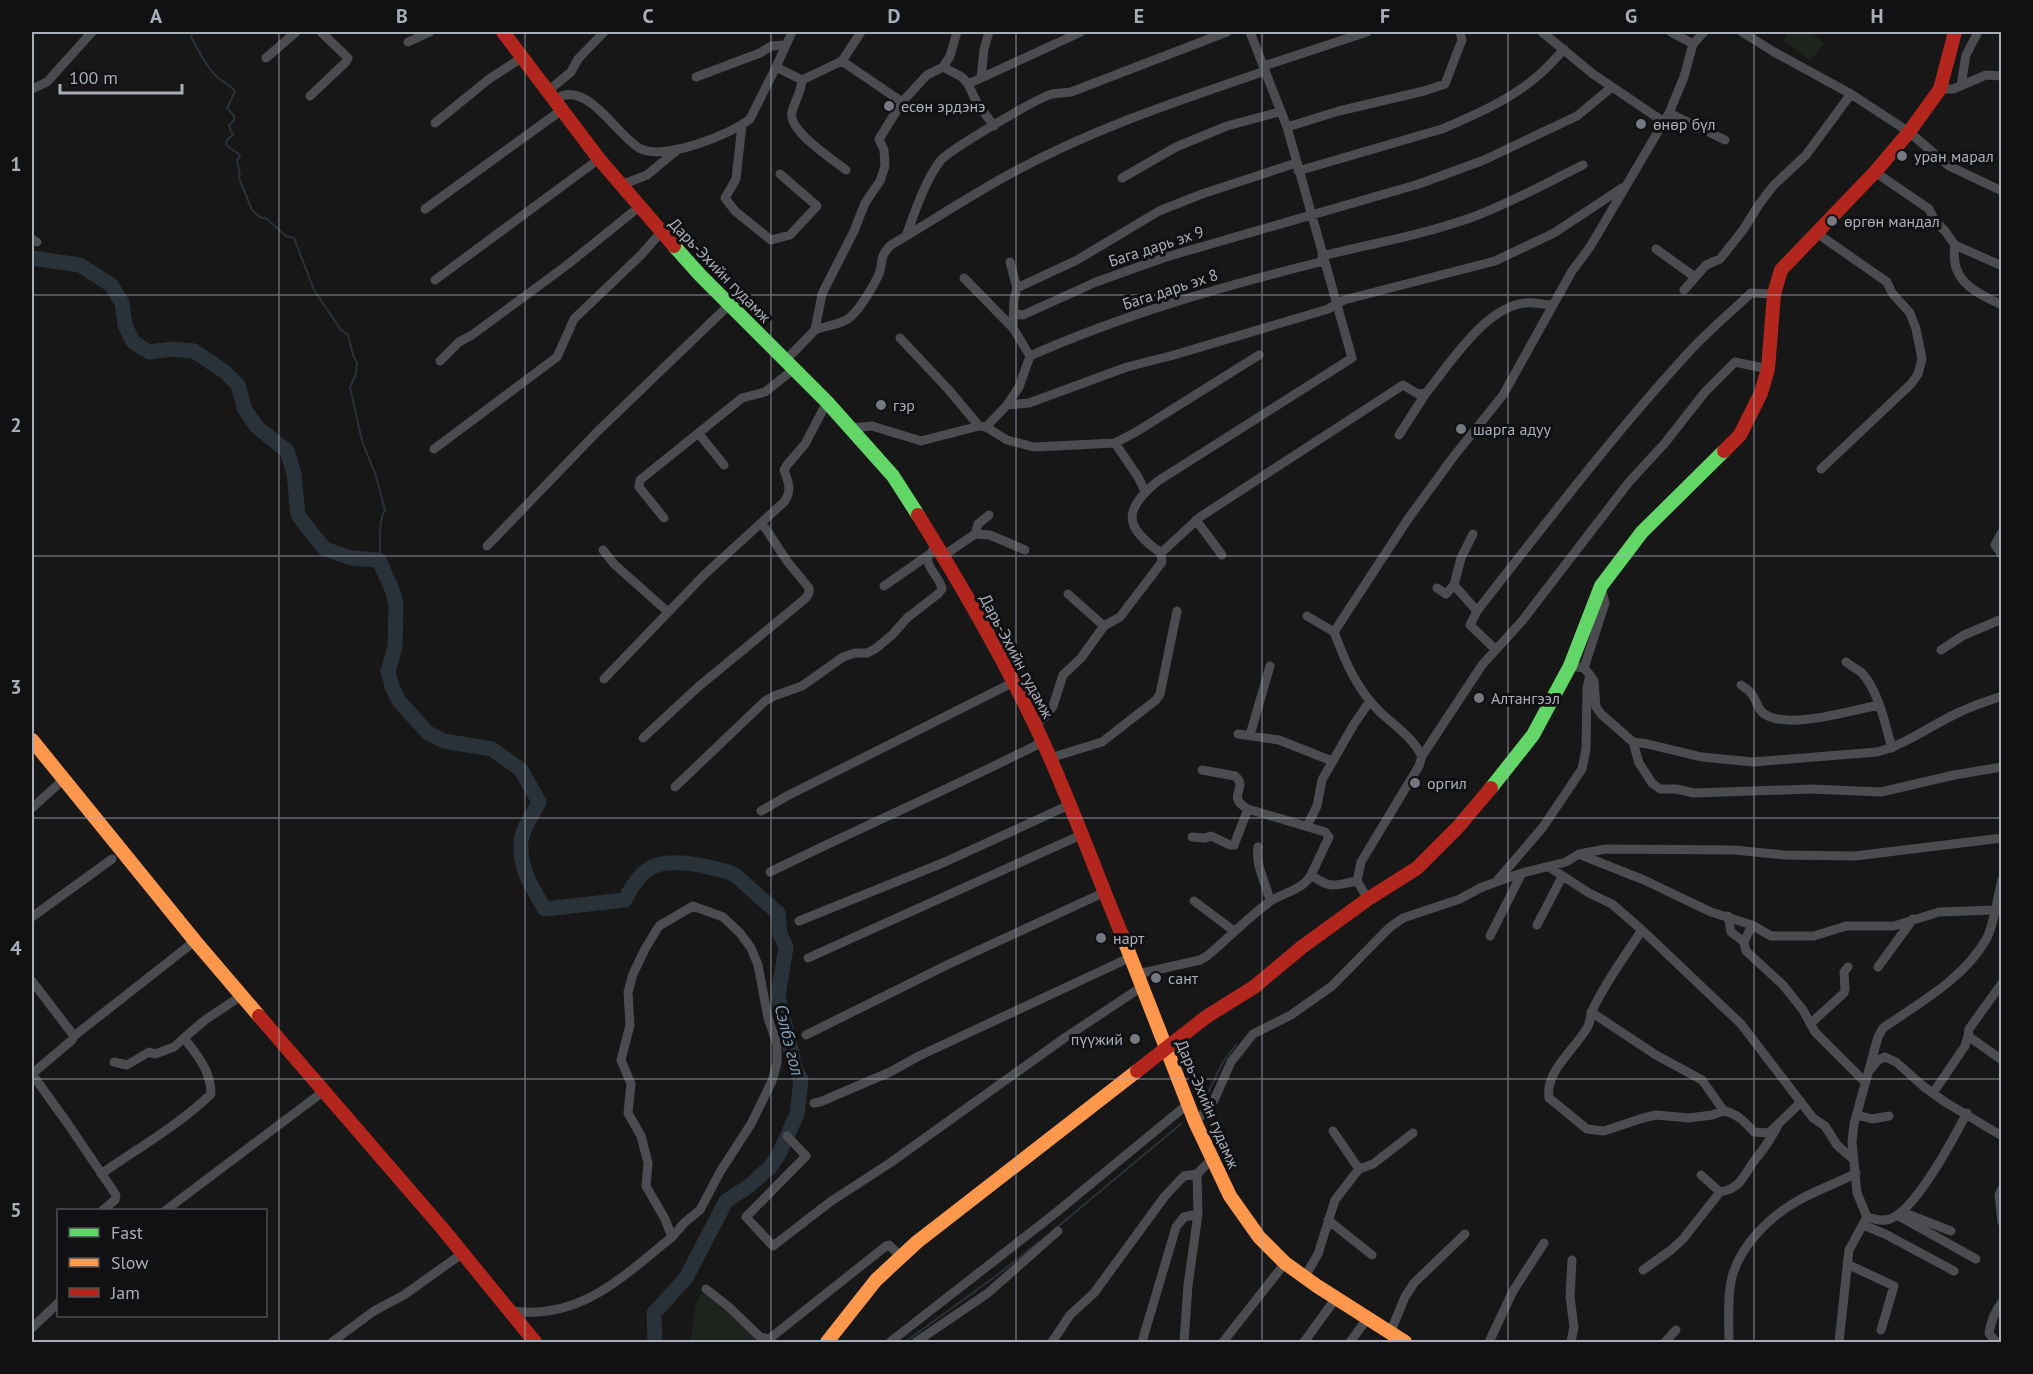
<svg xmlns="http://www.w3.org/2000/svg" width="2033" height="1374" viewBox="0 0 2033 1374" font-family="'PT Sans',sans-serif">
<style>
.green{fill:#1d241e}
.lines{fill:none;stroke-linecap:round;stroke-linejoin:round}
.stream{stroke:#2a3239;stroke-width:2}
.river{stroke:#2a3239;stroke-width:15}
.street{stroke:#4b4c50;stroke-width:9}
.fast{stroke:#63d668;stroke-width:14}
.slow{stroke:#ff974d;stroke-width:14}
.jam{stroke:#b3261e;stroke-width:14}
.grid{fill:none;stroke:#a8adb8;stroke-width:1.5;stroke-opacity:0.55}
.poi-dot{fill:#757880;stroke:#111113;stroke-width:2}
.labels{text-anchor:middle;stroke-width:6;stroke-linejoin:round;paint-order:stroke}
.poi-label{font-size:16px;fill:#a8adb8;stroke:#111113;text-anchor:start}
.street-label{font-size:16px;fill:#a8adb8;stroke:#111113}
.water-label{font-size:18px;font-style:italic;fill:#7f9bb3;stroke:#111113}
.neatline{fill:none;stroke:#a8adb8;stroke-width:2}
.grid-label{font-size:20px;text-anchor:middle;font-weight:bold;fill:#a8adb8}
</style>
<rect width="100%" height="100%" fill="#171717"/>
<path class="green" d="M 1790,32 L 1810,32 L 1824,43 L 1810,61 L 1784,40 Z
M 701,1294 C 721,1295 748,1329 762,1342 L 690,1342 L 696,1304 Z"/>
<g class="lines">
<path class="stream" d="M 193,32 L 191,37 C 199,51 205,65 216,76 C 222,82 230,84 235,92 L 227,108 L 234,116 L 234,120 L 229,126 L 233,135 L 227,140 L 226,145 L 240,155 L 237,161 L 240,173 L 239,178 L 252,210 L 260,217 L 267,219 L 286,236 L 294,238 L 314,290 L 341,330 L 348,335 L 353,355 L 357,363 L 356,374 L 350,387 L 362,441 L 376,476 L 385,510 C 377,524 382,543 379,560
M 1202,1105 L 1223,1062 L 1236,1045
M 1055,1229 L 1182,1123
M 905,1342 L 996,1276 L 1039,1242"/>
<path class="river" d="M 32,258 L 80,265 L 111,285 L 122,303 L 125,325 L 133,342 L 149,352 L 172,349 L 194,351 L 225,372 L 238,385 L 245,410 L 257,427 L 287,451 L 294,473 L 298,515 L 310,531 L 325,549 L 351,558 L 379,560 L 393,592 L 396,604 L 395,647 L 388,671 L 392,687 L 399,701 L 428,733 L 444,741 L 492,749 L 521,770 L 539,802 C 533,814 522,829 521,842 C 519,868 532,888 545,909 L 625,900 C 642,864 660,858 699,865 C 712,868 724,869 735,875 L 778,913 L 780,934 L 786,947 L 778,996 L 796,1071 L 801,1079 L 797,1114 L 779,1154 L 771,1166 L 749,1186 L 726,1201 L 686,1278 L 654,1313 L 655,1342"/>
<path class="street" d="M 1542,32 L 1593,74 L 1664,122
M 1671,32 L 1693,44
M 1742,32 L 1774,52 L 1851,94 L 1909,132 L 1949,166 L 2002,191
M 408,42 L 430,32
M 266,58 L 296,32
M 1264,66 L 1367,32
M 776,67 L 802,80 L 842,61 L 861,32
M 943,67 L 962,77 L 968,84
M 696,77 L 760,53 L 771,46 L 785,45
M 981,78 L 984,49 L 989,32
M 802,80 C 801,93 795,100 792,112 C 787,130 832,159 846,170
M 1961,85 L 1966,55 L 1978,32
M 32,89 L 47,82 L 92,32
M 1940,89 L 1953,89 L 1986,75 L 2002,76
M 549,90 L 571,72 L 578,59 L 604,32
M 310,96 L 346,62 L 348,58 L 321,32
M 556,99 C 587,78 618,138 641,149 C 665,160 730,135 750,119 L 776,67 L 792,32
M 902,102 L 927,75 L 943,67 L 950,56 L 957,32
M 1669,113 L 1725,140
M 435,123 L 489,79 L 523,57
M 742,125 L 736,179 L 725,198 L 735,211 L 771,240 L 790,235 L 817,206 L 780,174
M 994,126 L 977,103 L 968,84 L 1081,32
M 1287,127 L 1339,111 L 1424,91 L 1445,84 L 1462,40 L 1460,32
M 1298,171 L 1442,129 C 1475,115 1514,98 1541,73 C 1549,66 1557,57 1564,49
M 1875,172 L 1929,209 L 1935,221 L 1945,231 L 1955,245 C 1949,280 1974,292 2002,305
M 1122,178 L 1176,147 L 1227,126 L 1279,112
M 621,185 L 647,175 L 676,151
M 425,209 L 563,109
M 1818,234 L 1887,282 L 1892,293 L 1910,313 L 1916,329 L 1922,359 L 1918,374 L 1911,384 L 1821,469
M 906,236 C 915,212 925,180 941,160 C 951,149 1037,98 1052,94 C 1058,93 1065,93 1071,92 L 1227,32
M 32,239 L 37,242
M 1955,245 L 2002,266
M 1656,249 L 1695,277
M 1322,256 C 1371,244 1422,235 1470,218 C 1509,204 1546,183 1583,165
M 964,278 L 1013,328
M 435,280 L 599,159
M 1017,288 L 1077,260 L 1159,211 L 1202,194 L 1296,163
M 1684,290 L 1706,265 L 1720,259 L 1743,230 L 1760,203 L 1774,185 L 1806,155 L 1851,94
M 1015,314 L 1023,315 L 1096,282 L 1166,257 L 1419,184 L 1484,160 L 1577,116 L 1612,87
M 815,330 C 825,326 837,325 846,320 C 857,315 874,285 879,274 C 884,261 878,258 891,245 C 930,222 968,197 1008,175 C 1089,130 1177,101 1265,71
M 900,338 L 948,389 L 979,426
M 1030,356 C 1124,314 1224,286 1324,261
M 440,361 L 459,342 L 472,335 L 567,265 L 639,207
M 785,361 L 815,330 L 822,294 L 854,231 L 865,203 L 880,181 L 885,166 L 884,150 L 879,139 L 902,102 L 842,61
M 1007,405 L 1029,403 L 1127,367 L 1174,355 L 1328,309 L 1344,300 L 1495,261 L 1554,233 L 1622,188
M 986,427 L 1007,405 L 1019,387 L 1030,356 L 1013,328 L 1014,299 L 1017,288 L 1010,262
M 851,428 L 872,426 L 921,441 L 979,426 L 986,427 L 1007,440 L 1034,447 L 1115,443 L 1136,432 L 1259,355
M 699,434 L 724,465
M 1399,435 L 1426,393
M 1115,443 L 1138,477 L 1145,491
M 434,449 L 557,357 L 574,319 L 642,254 L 661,232
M 664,518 L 639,487 L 640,480 L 742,398 L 765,392 L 794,369
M 1196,520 L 1222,555
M 2002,532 L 1995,545 L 2002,555
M 975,534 L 990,535 L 1025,550
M 1473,534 L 1461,558 L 1454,585 L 1477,611
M 487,546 L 597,432 L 729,305
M 603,550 L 614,564 L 668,612
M 1161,553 L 1200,517 L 1403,385 L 1418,394 L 1426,393 C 1450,364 1485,307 1525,303 C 1534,302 1544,305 1553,305
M 943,556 L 975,534 L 978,524 L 989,515
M 884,586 L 930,554
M 1437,588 L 1446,594 L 1454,585
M 1068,594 L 1104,626
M 1307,616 L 1334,632
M 1495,649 L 1470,625 L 1477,611 C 1546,523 1613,435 1688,353 C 1707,332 1730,313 1751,293 L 1774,294
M 1941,650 L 1964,635 L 2002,619
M 1846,662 C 1851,666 1857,669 1862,673 C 1879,692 1885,724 1892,748
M 1584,668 L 1605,603 L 1601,586
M 1590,675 L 1594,681 L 1596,707 L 1601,714 L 1633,742 L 1639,763 L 1652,783 L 1660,789 L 1676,789 L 1694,793 L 1811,789 L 1881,792 L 1954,775 L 2002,767
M 604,679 L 704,575 L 784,502 C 792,491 789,483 784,470 L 787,465 L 805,444 L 827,402
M 1741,685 C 1759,696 1754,705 1763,713 C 1785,731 1853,710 1879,705
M 1035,725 L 1044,718 L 1053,706 L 1063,675 L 1081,658 L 1104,626 L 1120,617 L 1162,562 L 1161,553 C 1124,527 1122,510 1158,481 L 1352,358 L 1287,127 L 1250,32
M 1238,734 L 1279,740 L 1332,761
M 1250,735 L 1270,666
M 643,738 L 698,687 L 806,598 L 809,593 L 809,588 L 787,561 L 762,523
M 1633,742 L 1648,744 L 1702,757 L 1753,762 L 1877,752 C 1908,744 1932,724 1962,711 C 1975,705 1988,701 2002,696
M 1422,756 L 1482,665 L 1522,621 L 1629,482 L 1665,443 L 1705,392 L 1735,362 L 1768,369
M 1050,758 L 1102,742 L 1156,700 L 1160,694 L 1177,611
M 1202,770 L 1235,776 C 1250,789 1224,796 1248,809 L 1325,832 L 1329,837 L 1311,875 C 1333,890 1333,885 1357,881
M 675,787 L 765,701 L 774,696 L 802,686 L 843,657 L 855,653 L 867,653 L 875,649 L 892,635 L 907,618 L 938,594 L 942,589 C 940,577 928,570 927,558 L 936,546
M 32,808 L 64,779
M 761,811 L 787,796 L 1014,682
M 1307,826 L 1317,806 L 1322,780 L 1354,724 L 1370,701
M 1192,837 L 1205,838 L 1211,836 L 1230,845 L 1234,845 L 1248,809
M 1258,847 C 1255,866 1266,882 1270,901
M 1581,855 L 1644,880 L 1711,912 L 1752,925 L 1771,936 L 1814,936 L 1846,926 L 1894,926 L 1939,912 L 1995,910
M 1549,867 L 1589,893 L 1612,904 L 1642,930 L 1741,1024 L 1813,1118 L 1825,1126 L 1837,1145 L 1852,1158
M 770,872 C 860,828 953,787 1043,742
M 1499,881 L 1522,873 L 1566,862 L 1579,854 L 1606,849 L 1734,850 L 1784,855 L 1855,856 L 2002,838
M 1368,899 L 1357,881 L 1361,862 L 1419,766 L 1422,756 C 1412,737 1395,726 1380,712 C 1356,688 1346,663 1334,632 L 1408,519 L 1454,456 L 1503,395 L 1572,271 L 1590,247 L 1669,113 L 1684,77 L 1693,44 L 1704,32
M 1194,901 L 1234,931
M 1728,916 L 1731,932 L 1744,942
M 32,917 L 112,859
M 799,921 L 945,862 L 1069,805
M 1537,925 L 1562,877
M 1752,925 L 1744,942 L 1746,951 L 1783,985 L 1803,1010 L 1815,1032 L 1865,1082
M 1642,930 C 1625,956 1606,981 1593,1009 C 1590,1014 1591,1021 1588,1026 C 1576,1049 1545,1070 1549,1098 L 1587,1129 L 1604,1131 L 1643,1118 L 1656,1115 L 1689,1118 L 1712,1115 L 1724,1111
M 1490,936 L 1522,873
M 808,958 L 1081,835
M 1878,967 L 1913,919
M 1138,974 L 1200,960 L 1207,956 C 1228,939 1246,919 1268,903 C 1281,893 1302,891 1311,875
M 32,981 L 74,1036 L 72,1040 L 32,1074
M 1591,1012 L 1656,1055 L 1702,1080 L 1724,1111 C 1738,1114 1745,1122 1754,1132 L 1769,1133 L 1801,1102
M 1810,1024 L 1844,993 L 1845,989 L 1844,972 L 1848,967
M 806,1035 L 951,963 L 1105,892
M 74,1036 L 195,941
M 1968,1036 L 1969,1029 L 2002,983
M 114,1062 L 127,1065 L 149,1052 L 155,1054 L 174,1047 L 184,1038
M 1870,1070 L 1878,1060 L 1885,1057 L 1896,1062 L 1923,1086 L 1945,1102 L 2002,1136
M 32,1074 L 68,1124 L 116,1195 L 115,1200 L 103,1210
M 1933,1093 L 1965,1046 L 1968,1036 L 2002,1060
M 814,1103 L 820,1102 L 890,1072 L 919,1056 L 1131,957
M 1857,1115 L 1872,1119 L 1889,1116
M 1195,1122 L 1212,1105 L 1231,1062 L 1253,1034 L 1291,1015 L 1332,986 L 1389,928 L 1403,918 L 1460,899 L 1480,888 L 1496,882 L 1543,827 L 1582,769 L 1586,749 L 1587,688 L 1590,675 L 1584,668 L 1570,666
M 787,1136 L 806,1156 L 746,1217 L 773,1246 L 830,1202 L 890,1163 L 1063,1039 L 1143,986
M 1359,1169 L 1373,1164 L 1413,1133
M 101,1174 C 138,1148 179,1125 211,1094 C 211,1071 198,1056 184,1038 L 205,1020 L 241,996
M 1701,1175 L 1720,1192
M 2002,1189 L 1999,1195 L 2002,1222
M 166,1210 L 324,1091
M 1902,1212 L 1951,1231
M 1897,1215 L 1976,1259
M 1867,1217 C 1875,1219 1882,1222 1890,1219 C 1916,1210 1953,1139 1967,1113
M 1328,1220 L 1372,1255
M 1863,1225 L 1885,1234 L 1954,1271
M 1847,1264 L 1894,1286 L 1881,1330
M 1643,1270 L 1671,1250 L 1683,1239 L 1720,1192 C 1744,1188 1745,1170 1758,1156 C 1766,1146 1771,1138 1777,1127
M 1304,1278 L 1318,1254 L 1335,1200 L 1359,1169 L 1333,1131
M 706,1289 L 729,1307 L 760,1337 L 769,1339 L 886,1246 L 889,1245 L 900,1256
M 512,1311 C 581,1320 622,1277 672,1237 L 665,1219 L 646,1186 L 648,1163 L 641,1136 L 628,1113 L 631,1084 L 621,1060 L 630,1025 L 628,992 L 633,974 L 645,949 L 659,926 L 693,906 L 723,917 L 740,933 L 751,948 L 758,965 L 768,1018 L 777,1044 L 777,1063 L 772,1081 L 751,1124 L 720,1172 L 700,1210 L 685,1222 L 672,1237
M 32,1328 L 58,1303
M 1390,1333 L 1405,1297 L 1414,1283 L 1465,1234
M 332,1342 L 374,1311 L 404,1295 L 463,1253
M 890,1342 L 1053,1215 L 1188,1104
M 916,1342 L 988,1293 L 1058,1231
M 1052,1342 L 1070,1315 L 1094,1293 L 1165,1196 L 1184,1176 L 1197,1174 L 1212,1159
M 1142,1342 L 1176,1227 L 1184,1217 L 1198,1214
M 1184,1342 L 1188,1285 L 1198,1214 L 1197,1174
M 1223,1342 L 1285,1263
M 1304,1342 L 1336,1298
M 1350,1342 L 1367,1319
M 1489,1342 L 1513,1291 L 1544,1243
M 1571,1342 L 1574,1327 L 1570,1297 L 1572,1260
M 1665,1342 L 1676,1330
M 1729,1342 C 1729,1321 1727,1298 1732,1277 C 1741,1244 1771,1215 1801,1199 C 1819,1189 1838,1183 1856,1173
M 1839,1342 L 1849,1250 L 1867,1217 L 1857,1193 L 1852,1142 L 1854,1124 L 1878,1037 L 1883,1028 C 1919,1003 1965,978 1987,938 C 1995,921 1997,898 2002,880
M 1996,1342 L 1989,1333 C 1991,1321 1994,1312 2002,1302"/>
<path class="fast" d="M 674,246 L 700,275 L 827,402 L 893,476 L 918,515
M 1491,788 L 1533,735 L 1570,666 L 1601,586 L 1642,532 L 1724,451"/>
<path class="slow" d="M 32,740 L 195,941 L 259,1016
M 1122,935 L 1195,1122 L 1230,1196 L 1259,1237 L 1285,1263 L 1317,1286 L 1405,1342
M 827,1342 L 876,1280 L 917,1242 L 1137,1071"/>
<path class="jam" d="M 503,32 L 599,159 L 674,246
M 1724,451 L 1740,435 L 1761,393 L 1768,369 L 1774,294 L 1781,270 L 1875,172 L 1909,132 L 1940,89 L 1955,32
M 918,515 C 963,588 1006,662 1042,740 C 1071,803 1095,870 1122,935
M 259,1016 L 442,1228 L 535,1342
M 1137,1071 L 1206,1017 L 1254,987 L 1302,947 L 1368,899 L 1417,868 L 1458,827 L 1491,788"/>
</g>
<path class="grid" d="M 279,32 L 279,1342M 525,32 L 525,1342M 771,32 L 771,1342M 1016,32 L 1016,1342M 1262,32 L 1262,1342M 1508,32 L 1508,1342M 1754,32 L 1754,1342M 32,295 L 2002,295M 32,556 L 2002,556M 32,818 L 2002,818M 32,1079 L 2002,1079"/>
<g class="poi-dot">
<circle cx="889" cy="106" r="6"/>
<circle cx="1641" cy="124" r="6"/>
<circle cx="1902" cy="156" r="6"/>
<circle cx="1832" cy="221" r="6"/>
<circle cx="881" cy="405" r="6"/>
<circle cx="1461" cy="429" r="6"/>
<circle cx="1479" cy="698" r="6"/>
<circle cx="1415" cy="783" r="6"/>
<circle cx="1101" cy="938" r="6"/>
<circle cx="1156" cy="978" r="6"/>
<circle cx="1135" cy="1039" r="6"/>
</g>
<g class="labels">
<g class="poi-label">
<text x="901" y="112">есөн эрдэнэ</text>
<text x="1653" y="130">өнөр бүл</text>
<text x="1914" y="162">уран марал</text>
<text x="1844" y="227">өргөн мандал</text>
<text x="893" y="411">гэр</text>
<text x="1473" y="435">шарга адуу</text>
<text x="1491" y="704">Алтангээл</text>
<text x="1427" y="789">оргил</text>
<text x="1113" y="944">нарт</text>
<text x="1168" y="984">сант</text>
<text x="1123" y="1045" text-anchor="end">пүүжий</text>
</g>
<g class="street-label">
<text transform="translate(1156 246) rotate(-18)" y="6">Бага дарь эх 9</text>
<text transform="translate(720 270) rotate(46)" y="6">Дарь-Эхийн гудамж</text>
<text transform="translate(1170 289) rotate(-18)" y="6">Бага дарь эх 8</text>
<text transform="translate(1017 656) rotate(62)" y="6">Дарь-Эхийн гудамж</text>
<text transform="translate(1208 1104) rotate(67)" y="6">Дарь-Эхийн гудамж</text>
</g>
<g class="water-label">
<text transform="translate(789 1040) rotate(76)" y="6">Сэлбэ гол</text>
</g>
</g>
<rect width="2033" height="1374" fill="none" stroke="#111113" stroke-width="66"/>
<rect x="57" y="1209" width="210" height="108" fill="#111113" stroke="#4d4f55" stroke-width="1.5"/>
<rect x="69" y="1228" width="30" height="9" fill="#63d668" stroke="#4d4f55" stroke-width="1.5"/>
<text x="111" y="1239" font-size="18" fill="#a8adb8">Fast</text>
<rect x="69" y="1258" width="30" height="9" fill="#ff974d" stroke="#4d4f55" stroke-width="1.5"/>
<text x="111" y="1269" font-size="18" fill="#a8adb8">Slow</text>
<rect x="69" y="1288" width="30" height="9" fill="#b3261e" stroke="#4d4f55" stroke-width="1.5"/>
<text x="111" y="1299" font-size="18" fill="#a8adb8">Jam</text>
<path d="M60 84v9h122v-9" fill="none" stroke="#a8adb8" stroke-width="3"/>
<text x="69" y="84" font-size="18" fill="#a8adb8" stroke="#111113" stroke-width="4.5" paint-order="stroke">100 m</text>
<rect x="33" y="33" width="1967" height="1308" class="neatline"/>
<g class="grid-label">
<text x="156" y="23">A</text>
<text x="402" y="23">B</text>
<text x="648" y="23">C</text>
<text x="894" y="23">D</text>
<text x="1139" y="23">E</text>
<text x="1385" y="23">F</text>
<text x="1631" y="23">G</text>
<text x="1877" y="23">H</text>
<text x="16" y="171">1</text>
<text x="16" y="432">2</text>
<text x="16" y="694">3</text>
<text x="16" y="955">4</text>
<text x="16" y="1217">5</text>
</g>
</svg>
